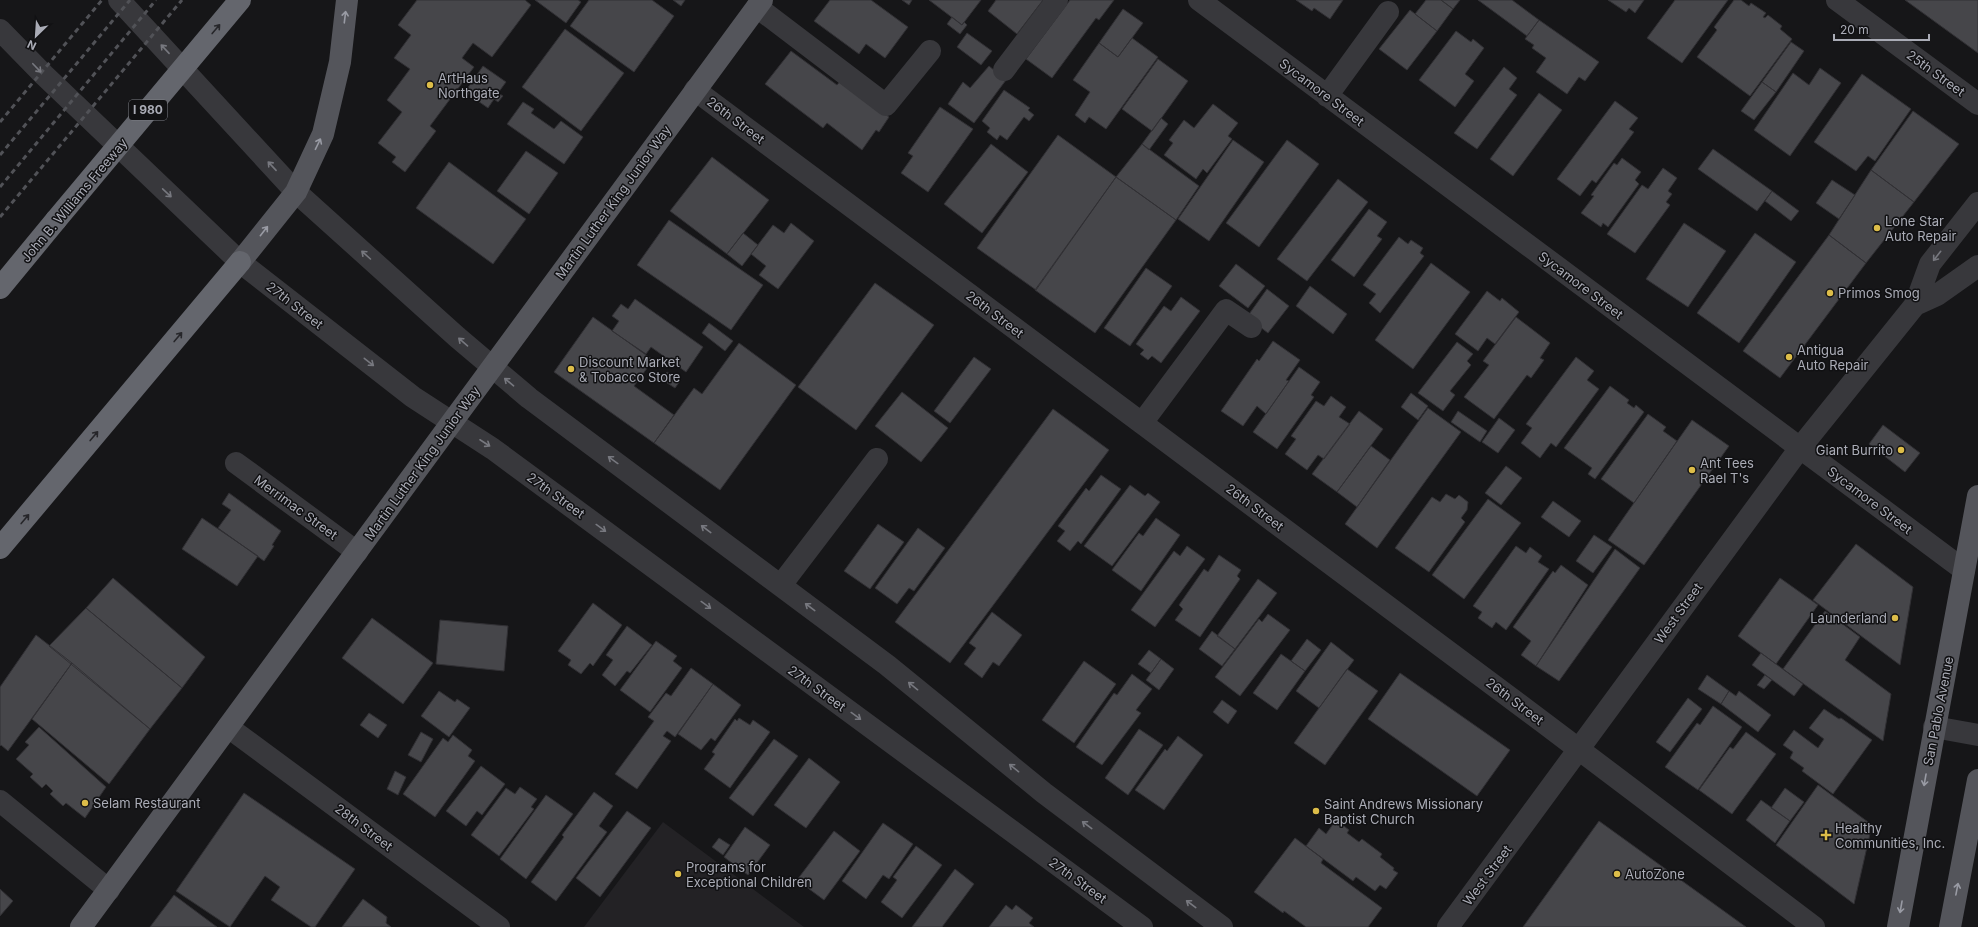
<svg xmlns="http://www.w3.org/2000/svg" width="1978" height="927" viewBox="0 0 1978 927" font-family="Inter,sans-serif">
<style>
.built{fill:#232225}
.building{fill:#46464a;stroke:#313034}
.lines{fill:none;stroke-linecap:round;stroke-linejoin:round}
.minor{stroke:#38383c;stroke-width:22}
.major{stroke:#54555b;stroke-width:22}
.highway{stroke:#64666d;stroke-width:22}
.rail{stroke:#515257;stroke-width:3;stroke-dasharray:5 4;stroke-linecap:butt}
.highway-bridge{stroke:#64666d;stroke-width:22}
.oneway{stroke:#999ba4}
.oneway2{stroke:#26262a}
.oneway3{stroke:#77787f}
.poi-dot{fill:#ddbd49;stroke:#111113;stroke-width:1.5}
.labels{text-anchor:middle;stroke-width:3;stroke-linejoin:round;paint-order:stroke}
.shield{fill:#111113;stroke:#7c7e85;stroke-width:1}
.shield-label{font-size:12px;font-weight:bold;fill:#aaacb6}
.street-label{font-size:13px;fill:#aaacb6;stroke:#111113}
.poi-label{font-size:13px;fill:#aaacb6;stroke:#111113;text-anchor:start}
</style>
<rect width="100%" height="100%" fill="#161618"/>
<path class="built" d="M 663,822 L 804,927 L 584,927 Z"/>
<path class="building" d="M 417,0 L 525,0 L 531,5 L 492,57 L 473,43 L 462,58 L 474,67 L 430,126 L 436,131 L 405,172 L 392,162 L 396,157 L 378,143 L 402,112 L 387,100 L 410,69 L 394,58 L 411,35 L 398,25 Z
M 535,0 L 578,0 L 581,2 L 566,23 Z
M 589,0 L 652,0 L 674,16 L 634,72 L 570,26 Z
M 673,0 L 685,0 L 681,6 Z
M 830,0 L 871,0 L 908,27 L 885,58 L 866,44 L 859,54 L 814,21 Z
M 902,0 L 912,0 L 909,5 Z
M 929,0 L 981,0 L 962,25 Z
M 996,0 L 1043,0 L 1017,34 L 988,11 Z
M 1070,0 L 1114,0 L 1099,20 L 1096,18 L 1052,78 L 1026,59 Z
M 1296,0 L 1343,0 L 1330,19 L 1314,8 L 1312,11 Z
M 1426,0 L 1441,0 L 1453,9 L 1437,31 L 1415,14 Z
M 1441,0 L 1460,0 L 1453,9 Z
M 1478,0 L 1512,0 L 1539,20 L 1527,36 Z
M 1608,0 L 1644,0 L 1635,13 L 1629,8 L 1626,12 Z
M 1675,0 L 1728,0 L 1682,63 L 1647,38 Z
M 1734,0 L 1741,0 L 1749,6 L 1751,3 L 1766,13 L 1763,17 L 1765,18 L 1768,15 L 1782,26 L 1780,29 L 1792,39 L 1750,96 L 1697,57 L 1717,30 L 1714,27 Z
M 1905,0 L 1978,0 L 1978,53 Z
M 1123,9 L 1143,23 L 1118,57 L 1099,43 Z
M 1410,10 L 1437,31 L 1407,70 L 1379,49 Z
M 952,17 L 962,25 L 964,22 L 967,25 L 960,34 L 947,24 Z
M 1539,20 L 1599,62 L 1585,81 L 1579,77 L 1567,94 L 1536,72 L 1546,58 L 1532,48 L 1534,45 L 1525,39 Z
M 565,29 L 624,73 L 581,131 L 522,87 Z
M 1456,31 L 1471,42 L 1473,39 L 1484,48 L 1465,74 L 1474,81 L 1455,107 L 1419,80 Z
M 967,33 L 992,51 L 981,65 L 957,47 Z
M 1132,38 L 1158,57 L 1106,129 L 1089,117 L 1085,123 L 1075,115 L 1090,92 L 1073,80 L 1099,43 L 1118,57 Z
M 1791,42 L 1804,51 L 1776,92 L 1762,82 Z
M 791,51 L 837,85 L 841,80 L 889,117 L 879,132 L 876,130 L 862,150 L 827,123 L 823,128 L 765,84 Z
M 1158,59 L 1188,81 L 1152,131 L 1122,109 Z
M 483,66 L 506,82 L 498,93 L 503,96 L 498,102 L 494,99 L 488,108 L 465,92 Z
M 989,66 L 1006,80 L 974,123 L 948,104 L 963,82 L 970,88 Z
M 1504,67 L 1517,78 L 1509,89 L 1517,95 L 1477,149 L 1454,133 Z
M 1820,68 L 1841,83 L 1790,156 L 1754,130 L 1793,73 L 1809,85 Z
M 1862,74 L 1911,109 L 1875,161 L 1868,156 L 1856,171 L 1814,142 Z
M 1762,82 L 1776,92 L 1754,120 L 1741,111 Z
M 1004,90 L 1030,108 L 1028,110 L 1034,115 L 1029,121 L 1024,117 L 1007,140 L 1000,135 L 997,140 L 987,132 L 990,128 L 982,121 Z
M 1539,93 L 1562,110 L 1513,176 L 1490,159 Z
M 1615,101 L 1638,118 L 1629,129 L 1634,132 L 1596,183 L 1592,180 L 1580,196 L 1557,179 Z
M 523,102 L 534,109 L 531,113 L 554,129 L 561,121 L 583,137 L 564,164 L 507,124 Z
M 1213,104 L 1238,123 L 1228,136 L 1232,139 L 1207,173 L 1203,169 L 1196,179 L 1164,155 L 1173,143 L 1169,140 L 1184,120 L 1194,128 Z
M 940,107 L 973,129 L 928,192 L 901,173 L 913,156 L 908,153 Z
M 1913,111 L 1959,144 L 1914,202 L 1871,170 Z
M 1161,118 L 1168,124 L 1149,150 L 1142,144 Z
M 1058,135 L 1116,177 L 1036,290 L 977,248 Z
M 1233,140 L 1264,162 L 1209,241 L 1178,219 Z
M 1287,140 L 1319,164 L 1259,247 L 1226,223 Z
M 991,144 L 1028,172 L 982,233 L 944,204 Z
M 1142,144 L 1199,186 L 1176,220 L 1116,177 Z
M 1713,149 L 1772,191 L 1757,211 L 1698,169 Z
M 526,151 L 558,173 L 529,214 L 497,191 Z
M 712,157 L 769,200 L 727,254 L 670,211 Z
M 1622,158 L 1641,172 L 1635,180 L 1639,184 L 1608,227 L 1603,223 L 1601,227 L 1581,213 L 1594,196 L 1591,195 L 1614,163 L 1617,165 Z
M 449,162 L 526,219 L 493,264 L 416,208 Z
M 1663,168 L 1677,178 L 1668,191 L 1672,194 L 1666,202 L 1670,205 L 1635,253 L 1607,234 L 1642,185 L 1648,189 Z
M 1871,170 L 1914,202 L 1866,263 L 1829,235 Z
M 1116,177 L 1176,220 L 1095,333 L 1035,290 Z
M 1338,179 L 1368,202 L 1307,281 L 1277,259 Z
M 1832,180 L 1855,195 L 1839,219 L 1816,203 Z
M 1772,191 L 1799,211 L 1791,221 L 1765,201 Z
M 1369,209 L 1387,222 L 1377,236 L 1382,239 L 1354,277 L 1331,260 Z
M 669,220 L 763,285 L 731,330 L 637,265 Z
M 791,223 L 814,241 L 778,289 L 759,275 L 766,266 L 751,254 L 773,225 L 784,233 Z
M 1684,223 L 1726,251 L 1688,307 L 1646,279 Z
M 743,233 L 758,245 L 742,266 L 727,254 Z
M 1755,233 L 1796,262 L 1739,343 L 1697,313 Z
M 1829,235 L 1866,263 L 1780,378 L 1743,351 Z
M 1399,237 L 1408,244 L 1411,240 L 1423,248 L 1420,253 L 1424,256 L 1380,313 L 1369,303 L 1376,294 L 1363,285 Z
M 1431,263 L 1470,292 L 1413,369 L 1375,340 Z
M 1236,264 L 1265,286 L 1248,308 L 1219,286 Z
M 1146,268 L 1172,286 L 1130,346 L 1104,328 Z
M 875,283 L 934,325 L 856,430 L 798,387 Z
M 1310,286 L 1347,314 L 1333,334 L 1296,306 Z
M 1267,289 L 1289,306 L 1268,333 L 1247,317 Z
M 1487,291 L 1500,301 L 1502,298 L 1519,312 L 1495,344 L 1487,338 L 1478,351 L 1455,334 Z
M 1181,297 L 1200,311 L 1161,363 L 1152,356 L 1148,360 L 1140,354 L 1144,350 L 1136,344 L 1164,306 L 1171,311 Z
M 635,299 L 703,347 L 686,372 L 651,347 L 646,354 L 612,331 L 619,321 L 612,316 L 621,304 L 628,309 Z
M 593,317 L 653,360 L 634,386 L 674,415 L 654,443 L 554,372 Z
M 1516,317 L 1550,343 L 1540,358 L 1544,360 L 1531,378 L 1527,375 L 1494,419 L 1464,397 L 1489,365 L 1483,361 Z
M 709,323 L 733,341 L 725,351 L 702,333 Z
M 1273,341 L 1300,360 L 1286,380 L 1289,381 L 1266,414 L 1257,406 L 1243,426 L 1221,411 L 1257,359 L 1259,361 Z
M 1457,342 L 1473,354 L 1467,361 L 1471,365 L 1450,391 L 1455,395 L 1443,411 L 1418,393 Z
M 739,343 L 796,385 L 720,490 L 654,443 L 694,388 L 702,394 Z
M 974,357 L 991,369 L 950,423 L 934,411 Z
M 1576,357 L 1594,371 L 1587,380 L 1599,389 L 1556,447 L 1551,443 L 1540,458 L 1521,443 L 1532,428 L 1526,424 Z
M 1299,367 L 1320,382 L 1311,395 L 1314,397 L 1277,449 L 1253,432 Z
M 667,372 L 680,381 L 675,388 L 661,379 Z
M 1610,386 L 1629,400 L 1627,403 L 1634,408 L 1636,405 L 1644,412 L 1595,479 L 1588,474 L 1592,468 L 1564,448 Z
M 902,392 L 948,428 L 921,462 L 875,426 Z
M 1411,393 L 1428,406 L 1418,420 L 1401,407 Z
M 1331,396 L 1346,407 L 1339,417 L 1350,424 L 1324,459 L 1318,455 L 1307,470 L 1285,454 L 1296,439 L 1291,436 L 1316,401 L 1324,406 Z
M 1428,408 L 1461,432 L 1377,548 L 1345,524 Z
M 1053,409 L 1109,450 L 950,663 L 895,622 Z
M 1359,411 L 1383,429 L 1337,492 L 1312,474 Z
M 1458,411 L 1487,431 L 1480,442 L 1451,422 Z
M 1648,414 L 1666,427 L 1663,431 L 1677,441 L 1634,503 L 1601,479 Z
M 1499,418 L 1515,430 L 1498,453 L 1482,442 Z
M 1692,420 L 1729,446 L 1644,565 L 1608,540 Z
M 1883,425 L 1920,453 L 1905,472 L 1869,444 Z
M 1371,446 L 1390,460 L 1357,507 L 1337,492 Z
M 1506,466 L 1522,478 L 1501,505 L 1485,493 Z
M 1101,475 L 1121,489 L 1081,544 L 1078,541 L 1070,551 L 1057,541 L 1065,531 L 1058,526 L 1086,488 L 1089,491 Z
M 1130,485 L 1145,496 L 1148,493 L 1160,502 L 1112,566 L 1084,546 Z
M 229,493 L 281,531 L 272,545 L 274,546 L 264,561 L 218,528 L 231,510 L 222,504 Z
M 1446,494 L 1455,499 L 1459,495 L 1468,502 L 1467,510 L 1461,518 L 1465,522 L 1429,572 L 1395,548 L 1432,497 L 1440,502 Z
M 1488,499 L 1521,523 L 1464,599 L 1432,575 Z
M 1553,501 L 1581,521 L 1569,537 L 1541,517 Z
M 202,518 L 258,556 L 237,586 L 182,549 Z
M 1156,518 L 1180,535 L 1141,591 L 1112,570 L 1139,533 L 1143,536 Z
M 878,524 L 904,542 L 870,589 L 844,571 Z
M 918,528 L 945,548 L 914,591 L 909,588 L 897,604 L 875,588 Z
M 1594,535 L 1612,547 L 1593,573 L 1576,561 Z
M 1856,544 L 1913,587 L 1900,665 L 1813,600 Z
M 1187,546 L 1205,559 L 1155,627 L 1131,610 L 1174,551 L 1180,556 Z
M 1516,546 L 1526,553 L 1530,547 L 1542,556 L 1538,562 L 1549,569 L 1506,630 L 1496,622 L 1492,628 L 1478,618 L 1482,612 L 1473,606 Z
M 1615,549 L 1640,568 L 1559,681 L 1536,666 Z
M 1219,555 L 1241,570 L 1237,576 L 1240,579 L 1200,637 L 1175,620 L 1183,609 L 1179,605 L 1204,569 L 1208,572 Z
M 1561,565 L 1588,585 L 1536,666 L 1521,655 L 1531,641 L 1513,627 L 1553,571 L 1555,573 Z
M 113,578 L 205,657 L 182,688 L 86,608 Z
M 1780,578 L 1818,605 L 1776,664 L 1738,636 Z
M 1258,579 L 1277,593 L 1235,649 L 1217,636 Z
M 593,603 L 622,625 L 593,666 L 590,663 L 581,674 L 568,665 L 571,660 L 558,651 Z
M 86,608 L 182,688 L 150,729 L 49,646 Z
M 1825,611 L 1860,637 L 1845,660 L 1891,694 L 1883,741 L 1783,669 Z
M 992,612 L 1022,635 L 999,666 L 993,662 L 982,678 L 964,664 L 976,648 L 969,643 Z
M 1268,614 L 1290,630 L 1240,696 L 1215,677 L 1259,619 L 1262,622 Z
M 372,618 L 433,663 L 403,704 L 342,658 Z
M 440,620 L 508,626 L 504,671 L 436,664 Z
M 627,626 L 652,645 L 630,673 L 627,671 L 615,686 L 602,675 L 613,660 L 606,655 Z
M 1212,631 L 1235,649 L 1222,666 L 1199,649 Z
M 36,635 L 72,663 L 8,751 L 1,745 L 0,746 L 0,687 Z
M 1307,639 L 1321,650 L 1305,671 L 1291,661 Z
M 656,641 L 677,656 L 673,661 L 682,668 L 650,712 L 620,690 Z
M 1331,642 L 1354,660 L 1319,708 L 1296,691 Z
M 1149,650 L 1161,659 L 1151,673 L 1138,664 Z
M 1761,653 L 1803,684 L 1794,696 L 1752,665 Z
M 1281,654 L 1305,671 L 1277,710 L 1253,693 Z
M 1161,659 L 1174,669 L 1159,690 L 1146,680 Z
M 1084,661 L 1116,684 L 1074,743 L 1042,720 Z
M 72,663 L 150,729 L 109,784 L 32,719 Z
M 691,668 L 713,684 L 675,737 L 667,731 L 663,736 L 671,741 L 637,789 L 615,774 L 654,721 L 648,717 L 666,693 L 671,696 Z
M 1347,669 L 1378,691 L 1325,765 L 1294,743 Z
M 1400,673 L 1510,750 L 1477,796 L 1368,719 Z
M 1132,674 L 1152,689 L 1136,710 L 1141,713 L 1102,765 L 1076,747 L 1114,693 L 1117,695 Z
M 1707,675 L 1729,691 L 1721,704 L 1698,689 Z
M 1765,675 L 1772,680 L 1764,689 L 1757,685 Z
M 713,684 L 741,705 L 715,741 L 711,738 L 701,750 L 678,734 Z
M 439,691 L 455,702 L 457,699 L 470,708 L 449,737 L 421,716 Z
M 1729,691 L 1736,696 L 1739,691 L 1771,715 L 1758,732 L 1721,704 Z
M 1688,698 L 1702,709 L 1670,752 L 1656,742 Z
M 1222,700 L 1237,711 L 1228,724 L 1213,712 Z
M 1713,706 L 1742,727 L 1698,790 L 1665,767 L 1697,723 L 1700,725 Z
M 1824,709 L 1839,719 L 1841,718 L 1872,740 L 1833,794 L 1802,771 L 1804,768 L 1790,758 L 1793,752 L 1783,745 L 1794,730 L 1818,748 L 1824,739 L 1809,728 Z
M 369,713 L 387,725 L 378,738 L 360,725 Z
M 739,718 L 750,725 L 753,720 L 770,732 L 730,788 L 704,769 L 715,754 L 712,752 L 735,719 L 737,721 Z
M 39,727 L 106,787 L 85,818 L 66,803 L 63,806 L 50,794 L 53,791 L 46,784 L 42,788 L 30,777 L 33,774 L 16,759 L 29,745 L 25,742 Z
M 1139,729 L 1163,745 L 1128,795 L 1105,778 Z
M 421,732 L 433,739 L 421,762 L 408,755 Z
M 1746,732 L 1776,754 L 1732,814 L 1699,790 L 1730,747 L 1733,749 Z
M 453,735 L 472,750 L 468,756 L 475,761 L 435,817 L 403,794 L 443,738 L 448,742 Z
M 1178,736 L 1203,755 L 1164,810 L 1135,790 L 1165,749 L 1167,751 Z
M 774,739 L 798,756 L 753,816 L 729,798 Z
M 809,758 L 840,782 L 806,828 L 774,805 Z
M 481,766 L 505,784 L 482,815 L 477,811 L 466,826 L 446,811 Z
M 395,771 L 406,777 L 398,795 L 387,789 Z
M 1818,785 L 1872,825 L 1854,904 L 1776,845 Z
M 520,787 L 537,799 L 531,807 L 534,809 L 499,856 L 471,835 L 506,788 L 515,794 Z
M 1785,788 L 1804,802 L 1790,821 L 1771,808 Z
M 594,792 L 613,806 L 599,826 L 607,832 L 556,901 L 531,882 L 564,837 L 562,835 Z
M 244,793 L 355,869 L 315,927 L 311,927 L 271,900 L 280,887 L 265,876 L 230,927 L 176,891 Z
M 546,795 L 573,814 L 526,879 L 500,859 Z
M 1761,800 L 1790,821 L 1775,843 L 1746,820 Z
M 627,811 L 651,828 L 600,897 L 576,878 Z
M 1336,820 L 1349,830 L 1347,833 L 1359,842 L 1362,839 L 1382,854 L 1380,857 L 1394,868 L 1393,870 L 1398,873 L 1386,889 L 1380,885 L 1375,891 L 1356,877 L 1353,881 L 1306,846 L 1319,828 L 1326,834 Z
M 1599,821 L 1746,927 L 1523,927 Z
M 883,823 L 913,844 L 889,879 L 883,875 L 866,899 L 842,881 Z
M 745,827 L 770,845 L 748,875 L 724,857 Z
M 834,831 L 860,851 L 824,900 L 797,880 Z
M 719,838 L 730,845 L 723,855 L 712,847 Z
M 1295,838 L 1323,859 L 1321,863 L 1382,908 L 1368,927 L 1306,927 L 1284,911 L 1283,913 L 1254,892 Z
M 916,846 L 942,865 L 902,918 L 881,902 L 897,880 L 893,877 Z
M 955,869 L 974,884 L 942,927 L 912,927 Z
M 0,889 L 13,901 L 0,916 Z
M 174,895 L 217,927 L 150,927 Z
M 363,899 L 387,917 L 386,923 L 391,927 L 342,927 Z
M 1006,905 L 1012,910 L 1016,905 L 1033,918 L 1029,923 L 1034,927 L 989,927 Z"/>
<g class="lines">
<path class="minor" d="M 119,0 L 296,192 L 457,337 L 529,398 L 887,665 L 1044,793 L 1222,927
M 1199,0 L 1964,570
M 1837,0 L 1978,104
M 757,7 L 886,105 L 930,51
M 0,30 L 44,75 L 240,262 L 413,397 L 493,449 L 1142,927
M 1004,70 L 1057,0
M 695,90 L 1544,723 L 1814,927
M 1327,96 L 1388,12
M 1915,305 L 1937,295 L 1978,266
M 1142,423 L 1226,310 L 1251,327
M 236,463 L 357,552
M 781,585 L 877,459
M 228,727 L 499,927
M 1934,727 L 1978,735
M 0,801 L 109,890
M 1448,927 L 1800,448 L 1915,305 L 1930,264 L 1978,203"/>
<path class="major" d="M 240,262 L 296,192 L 323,134 L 340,62 L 347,0
M 81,927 L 762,0
M 1898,927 L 1978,496
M 1950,927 L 1978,780"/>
<path class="highway" d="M 0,288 L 56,220
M 0,548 L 240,262"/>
<path class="rail" d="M 0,122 L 102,0
M 0,155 L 130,0
M 0,187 L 156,0
M 0,217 L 182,0"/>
<path class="highway-bridge" d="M 56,220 L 240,0"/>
</g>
<defs><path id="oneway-shaft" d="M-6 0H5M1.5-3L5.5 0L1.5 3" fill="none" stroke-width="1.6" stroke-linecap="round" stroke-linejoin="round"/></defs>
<g class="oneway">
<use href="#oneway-shaft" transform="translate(345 17) rotate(-83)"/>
<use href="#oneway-shaft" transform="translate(318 144) rotate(-64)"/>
<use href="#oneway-shaft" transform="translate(264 231) rotate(-52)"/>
<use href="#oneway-shaft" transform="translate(1925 780) rotate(100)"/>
<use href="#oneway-shaft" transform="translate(1957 889) rotate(-79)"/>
<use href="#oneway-shaft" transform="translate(1901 907) rotate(100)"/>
</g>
<g class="oneway2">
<use href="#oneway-shaft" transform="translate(216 29) rotate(-50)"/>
<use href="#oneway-shaft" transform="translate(178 337) rotate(-50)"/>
<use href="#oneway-shaft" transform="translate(94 436) rotate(-50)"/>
<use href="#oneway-shaft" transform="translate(25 519) rotate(-50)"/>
</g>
<g class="oneway3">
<use href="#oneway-shaft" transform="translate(165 49) rotate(-133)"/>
<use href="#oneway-shaft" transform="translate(37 68) rotate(46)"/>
<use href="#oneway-shaft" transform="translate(272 166) rotate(-133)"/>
<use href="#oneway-shaft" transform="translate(167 193) rotate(43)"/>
<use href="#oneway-shaft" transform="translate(366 255) rotate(-138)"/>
<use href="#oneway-shaft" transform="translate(1937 256) rotate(128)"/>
<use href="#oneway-shaft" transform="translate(463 342) rotate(-139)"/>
<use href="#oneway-shaft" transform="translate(369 362) rotate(38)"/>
<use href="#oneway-shaft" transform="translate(509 382) rotate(-140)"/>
<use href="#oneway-shaft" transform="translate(485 443) rotate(33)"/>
<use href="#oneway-shaft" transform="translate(613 460) rotate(-144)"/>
<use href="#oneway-shaft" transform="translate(601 528) rotate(36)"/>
<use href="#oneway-shaft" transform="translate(706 529) rotate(-143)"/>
<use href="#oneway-shaft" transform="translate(706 605) rotate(36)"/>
<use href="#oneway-shaft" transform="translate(810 607) rotate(-143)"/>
<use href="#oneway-shaft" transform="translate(913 686) rotate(-141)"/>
<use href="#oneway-shaft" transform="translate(856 716) rotate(36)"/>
<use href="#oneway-shaft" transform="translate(1014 768) rotate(-141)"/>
<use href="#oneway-shaft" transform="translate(1087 825) rotate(-143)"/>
<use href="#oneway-shaft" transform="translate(1191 904) rotate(-143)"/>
</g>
<g class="poi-dot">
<circle cx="430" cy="85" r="4"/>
<circle cx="1877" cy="228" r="4"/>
<circle cx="1830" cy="293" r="4"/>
<circle cx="1789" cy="357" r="4"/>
<circle cx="571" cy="369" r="4"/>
<circle cx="1901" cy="450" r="4"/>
<circle cx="1692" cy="470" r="4"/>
<circle cx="1895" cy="618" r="4"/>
<circle cx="85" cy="803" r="4"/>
<circle cx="1316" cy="811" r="4"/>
<path d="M1824 829h4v4h4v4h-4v4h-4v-4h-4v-4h4z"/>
<circle cx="678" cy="874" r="4"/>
<circle cx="1617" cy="874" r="4"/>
</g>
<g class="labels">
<rect class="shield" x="129" y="100" width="38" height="20" rx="3"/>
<g class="shield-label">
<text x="148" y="114">I 980</text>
</g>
<g class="street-label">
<text transform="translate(1936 73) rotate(36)" y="5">25th Street</text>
<text transform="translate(1322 92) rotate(37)" y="5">Sycamore Street</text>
<text transform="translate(736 120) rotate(37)" y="5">26th Street</text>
<text transform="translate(74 200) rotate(-50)" y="5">John B. Williams Freeway</text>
<text transform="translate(613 202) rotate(-54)" y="5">Martin Luther King Junior Way</text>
<text transform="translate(1581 285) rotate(37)" y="5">Sycamore Street</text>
<text transform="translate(295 305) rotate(38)" y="5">27th Street</text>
<text transform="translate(995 314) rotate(37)" y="5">26th Street</text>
<text transform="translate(422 463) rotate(-54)" y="5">Martin Luther King Junior Way</text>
<text transform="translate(556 495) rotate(36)" y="5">27th Street</text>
<text transform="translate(1870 500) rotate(37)" y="5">Sycamore Street</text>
<text transform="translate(296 507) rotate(36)" y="5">Merrimac Street</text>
<text transform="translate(1255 507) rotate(37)" y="5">26th Street</text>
<text transform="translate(1678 613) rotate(-54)" y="5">West Street</text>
<text transform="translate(817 688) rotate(36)" y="5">27th Street</text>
<text transform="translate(1515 701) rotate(37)" y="5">26th Street</text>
<text transform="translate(1938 711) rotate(-79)" y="5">San Pablo Avenue</text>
<text transform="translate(364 827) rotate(37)" y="5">28th Street</text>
<text transform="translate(1487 875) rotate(-53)" y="5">West Street</text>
<text transform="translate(1078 880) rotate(36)" y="5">27th Street</text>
</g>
<g class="poi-label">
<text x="438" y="83">ArtHaus<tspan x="438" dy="15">Northgate</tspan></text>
<text x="1885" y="226">Lone Star<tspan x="1885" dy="15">Auto Repair</tspan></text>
<text x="1838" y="298">Primos Smog</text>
<text x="1797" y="355">Antigua<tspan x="1797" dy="15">Auto Repair</tspan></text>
<text x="579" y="367">Discount Market<tspan x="579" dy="15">&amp; Tobacco Store</tspan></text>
<text x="1893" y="455" text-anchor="end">Giant Burrito</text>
<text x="1700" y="468">Ant Tees<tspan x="1700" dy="15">Rael T's</tspan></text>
<text x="1887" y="623" text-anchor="end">Launderland</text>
<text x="93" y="808">Selam Restaurant</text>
<text x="1324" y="809">Saint Andrews Missionary<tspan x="1324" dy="15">Baptist Church</tspan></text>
<text x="1835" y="833">Healthy<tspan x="1835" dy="15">Communities, Inc.</tspan></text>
<text x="686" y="872">Programs for<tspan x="686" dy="15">Exceptional Children</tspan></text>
<text x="1625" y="879">AutoZone</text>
</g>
</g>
<g transform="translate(36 36) rotate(205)" stroke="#111113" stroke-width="3" paint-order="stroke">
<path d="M0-3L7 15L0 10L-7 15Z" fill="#aaacb6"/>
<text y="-6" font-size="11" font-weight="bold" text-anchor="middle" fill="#aaacb6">N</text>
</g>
<path d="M1834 34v6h95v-6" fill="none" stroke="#aaacb6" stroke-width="2"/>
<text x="1840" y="34" font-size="12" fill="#aaacb6" stroke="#111113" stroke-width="3" paint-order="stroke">20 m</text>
</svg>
